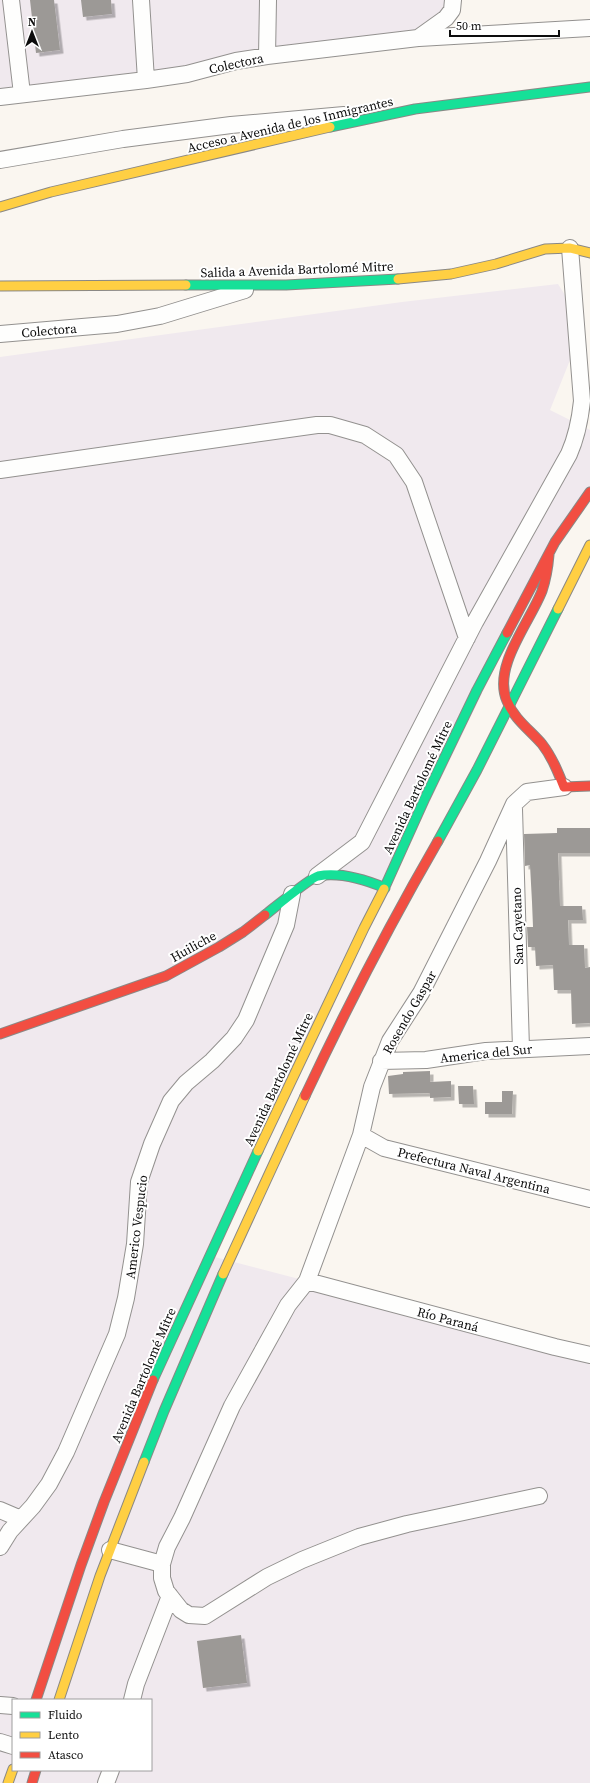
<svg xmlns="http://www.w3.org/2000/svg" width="590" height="1783" viewBox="0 0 590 1783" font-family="'Source Serif 4',serif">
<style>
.industrial{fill:#f0e9ee;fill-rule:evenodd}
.building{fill:#9c9996;filter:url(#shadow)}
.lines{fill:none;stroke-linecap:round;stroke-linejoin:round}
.street-casing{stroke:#93918f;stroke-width:18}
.fast-casing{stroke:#8a8885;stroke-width:11}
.slow-casing{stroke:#8a8885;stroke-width:11}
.jam-casing{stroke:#8a8885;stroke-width:11}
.street{stroke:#fefefd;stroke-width:16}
.fast{stroke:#16e098;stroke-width:9}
.slow{stroke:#ffcf43;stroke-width:9}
.jam{stroke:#f24e42;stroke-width:9}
.labels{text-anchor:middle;stroke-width:4;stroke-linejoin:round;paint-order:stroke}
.street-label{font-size:13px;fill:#0c0c0c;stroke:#fff}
</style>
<defs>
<filter id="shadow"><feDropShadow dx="3.5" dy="3.5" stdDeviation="0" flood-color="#0004"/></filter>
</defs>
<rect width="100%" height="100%" fill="#faf6f0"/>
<path class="industrial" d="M 0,0 L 453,0 L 428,32 L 0,97 Z
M 558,284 L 584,325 L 550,410 L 590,430 L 590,492 L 555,542 L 211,1256 L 590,1355 L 590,1783 L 0,1783 L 0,357 L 402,302 ZM 13,1700 L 151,1700 L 151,1770 L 13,1770 Z"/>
<path class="building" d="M 30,0 L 54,0 L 60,50 L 36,53 Z
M 81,0 L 111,0 L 112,14 L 83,17 Z
M 557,828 L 590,828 L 590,853 L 558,853 L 560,906 L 582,906 L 583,920 L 568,920 L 569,945 L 584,945 L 585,968 L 590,967 L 590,1023 L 572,1024 L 571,990 L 554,990 L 553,965 L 536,966 L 535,947 L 528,947 L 527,927 L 533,927 L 532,902 L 530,865 L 525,866 L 524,834 L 557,833 Z
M 430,1071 L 430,1082 L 451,1081 L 451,1097 L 430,1098 L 430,1093 L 389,1094 L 388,1076 L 403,1074 L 403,1072 Z
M 458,1086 L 473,1086 L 474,1104 L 459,1104 Z
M 502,1091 L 513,1091 L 512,1114 L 485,1114 L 485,1102 L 502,1102 Z
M 241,1635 L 247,1683 L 203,1688 L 197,1641 Z"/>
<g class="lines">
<g class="street-casing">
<path id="street" d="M 11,0 L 22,94
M 141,0 L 146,80
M 419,38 L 590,28
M 267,56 L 268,0
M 0,97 L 146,80 L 187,74 L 236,61 L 267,56 L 418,38 L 446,18 L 452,10 L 453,0
M 0,160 L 123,139 L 231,125 L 344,115
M 0,334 L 117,324 L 160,316 L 245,290
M 0,470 L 317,425 L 330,425 L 365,435 L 396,455 L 414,482 L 467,638
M 514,809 L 521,1049
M 317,876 L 362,842 L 475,622 L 569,454 C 577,436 580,420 582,401 L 570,248
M 381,1061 L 426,1060 L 486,1051 L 590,1046
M 361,1135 L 384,1148 L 590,1199
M 307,1281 L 555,1347 L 590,1355
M 539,1496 L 407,1524 L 359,1537 L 302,1560 L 267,1577 L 205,1616 L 189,1615 L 181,1610 L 166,1591 L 162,1578 L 162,1564 L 167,1547 L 182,1518 L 232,1406 L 288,1305 L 307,1281 L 361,1135 L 372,1087 L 390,1041 L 421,993 L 488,861 L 514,804 L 527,792 L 564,787
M 0,1510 L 21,1519
M 0,1547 L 10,1531 L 33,1506 L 49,1484 L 66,1452 L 117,1334 L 126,1298 L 135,1244 L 139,1182 L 152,1144 L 171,1101 L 186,1083 L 212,1061 L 234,1038 L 246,1020 L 286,925 L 292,894
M 110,1550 L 162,1564
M 132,1700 L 136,1684 L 170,1596
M 0,1705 L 13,1706
M 0,1742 L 13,1746
M 106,1783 L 111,1770"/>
</g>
<g class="fast-casing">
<path id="fast" d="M 330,127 L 415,109 L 590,87
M 186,285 L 286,285 L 398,279
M 438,841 L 477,770 L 558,609
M 384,889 L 425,798 L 477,690 L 507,633
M 265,915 C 274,908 310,878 318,876 C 339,872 366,880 385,888
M 153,1380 L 258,1151
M 144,1462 L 164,1411 L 223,1274"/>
</g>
<g class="slow-casing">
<path id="slow" d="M 0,207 L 51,192 L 330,127
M 398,279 L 451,274 L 496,264 L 545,249 L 570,248 L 590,253
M 0,286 L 186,285
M 558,609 L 590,545
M 258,1151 L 364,928 L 384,889
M 223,1274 L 305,1096
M 59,1700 L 100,1576 L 144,1462
M 8,1783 L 13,1769"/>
</g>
<g class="jam-casing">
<path id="jam" d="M 549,555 C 548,567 546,579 542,591 C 530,622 492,667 507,701 C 514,719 530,730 542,744 C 552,757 558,772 564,787 L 590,786
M 507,633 L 555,542 L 590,492
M 0,1034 L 166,976 L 219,947 L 243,932 L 265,915
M 305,1096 C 346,1009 390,924 438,841
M 36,1700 L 81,1565 L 104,1502 L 153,1380
M 32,1783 L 36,1770"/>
</g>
<use href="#street" class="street"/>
<use href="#fast" class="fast"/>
<use href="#slow" class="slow"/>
<use href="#jam" class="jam"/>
</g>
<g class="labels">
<g class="street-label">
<text transform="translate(236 63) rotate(-12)" y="5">Colectora</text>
<text transform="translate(290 124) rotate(-13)" y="5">Acceso a Avenida de los Inmigrantes</text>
<text transform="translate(297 269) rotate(-2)" y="5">Salida a Avenida Bartolomé Mitre</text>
<text transform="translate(49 330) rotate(-5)" y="5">Colectora</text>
<text transform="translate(417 787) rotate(-65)" y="5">Avenida Bartolomé Mitre</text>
<text transform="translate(517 926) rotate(-92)" y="5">San Cayetano</text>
<text transform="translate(193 946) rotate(-29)" y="5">Huiliche</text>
<text transform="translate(409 1012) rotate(-60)" y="5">Rosendo Gaspar</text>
<text transform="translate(486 1053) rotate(-6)" y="5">America del Sur</text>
<text transform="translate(278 1079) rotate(-65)" y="5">Avenida Bartolomé Mitre</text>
<text transform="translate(474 1170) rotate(14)" y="5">Prefectura Naval Argentina</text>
<text transform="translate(136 1227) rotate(-83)" y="5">Americo Vespucio</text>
<text transform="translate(448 1319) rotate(15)" y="5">Río Paraná</text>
<text transform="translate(143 1375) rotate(-67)" y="5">Avenida Bartolomé Mitre</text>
</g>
</g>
<rect x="12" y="1699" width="140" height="72" fill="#ffffff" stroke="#9e9e9e"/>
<rect x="20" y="1712" width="20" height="6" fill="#16e098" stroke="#9e9e9e"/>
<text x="48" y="1719" font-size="12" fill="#0c0c0c">Fluido</text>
<rect x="20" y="1732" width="20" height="6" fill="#ffcf43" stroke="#9e9e9e"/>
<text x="48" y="1739" font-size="12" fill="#0c0c0c">Lento</text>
<rect x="20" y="1752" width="20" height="6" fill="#f24e42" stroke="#9e9e9e"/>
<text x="48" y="1759" font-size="12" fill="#0c0c0c">Atasco</text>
<g transform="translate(32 32)" stroke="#ffffff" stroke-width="3" paint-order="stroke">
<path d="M0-3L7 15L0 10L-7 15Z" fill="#0c0c0c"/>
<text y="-6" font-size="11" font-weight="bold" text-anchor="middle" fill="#0c0c0c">N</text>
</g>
<path d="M450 30v6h109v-6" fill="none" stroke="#0c0c0c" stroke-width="2"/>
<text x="456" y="30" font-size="12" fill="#0c0c0c" stroke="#ffffff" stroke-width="3" paint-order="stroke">50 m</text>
</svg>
